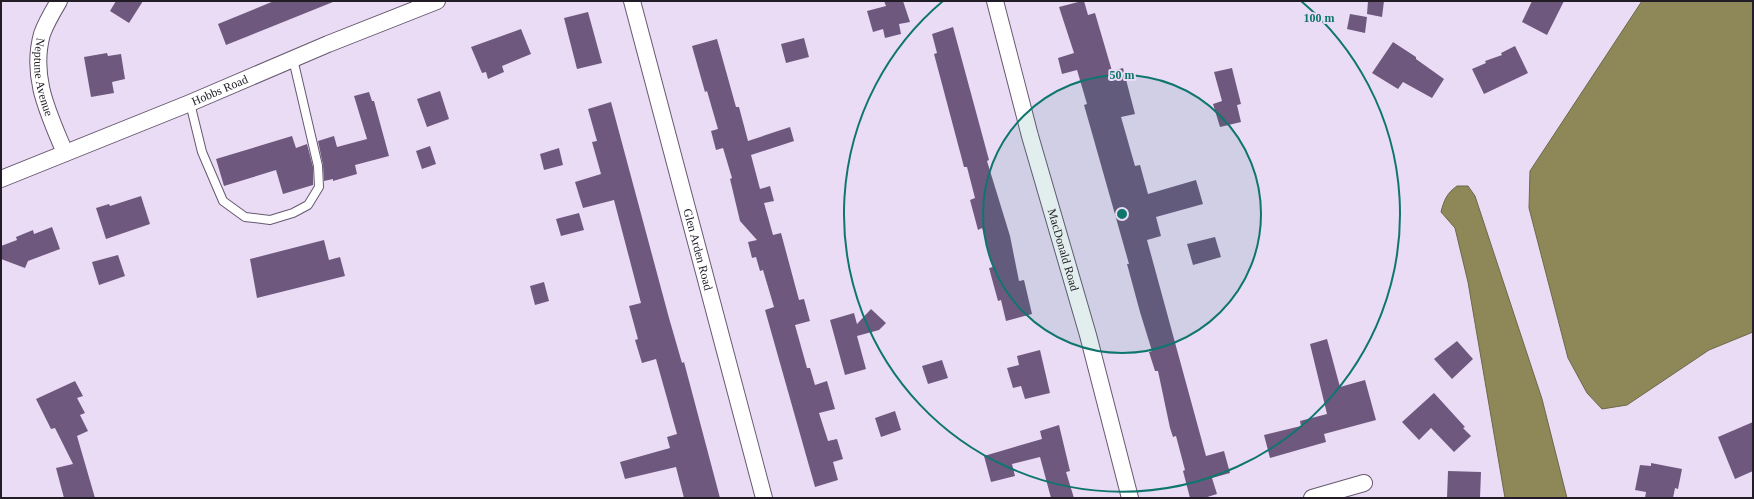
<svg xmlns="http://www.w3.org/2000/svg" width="1754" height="499" viewBox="0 0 1754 499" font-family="Georgia,serif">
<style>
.water{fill:#8e8859;stroke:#6d6849}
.building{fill:#6f587e}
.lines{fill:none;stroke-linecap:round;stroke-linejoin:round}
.lane-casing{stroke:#66596f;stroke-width:10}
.street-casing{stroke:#66596f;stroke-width:18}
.lane{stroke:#fff;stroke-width:8}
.street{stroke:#fff;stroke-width:16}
.ring{fill:none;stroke:#0f766e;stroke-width:2}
.labels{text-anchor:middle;stroke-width:4;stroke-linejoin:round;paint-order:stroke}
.street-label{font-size:12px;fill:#211c25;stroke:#ebdcf6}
.centre{fill:#0f766e;stroke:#ebdcf6;stroke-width:2}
.ring-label{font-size:12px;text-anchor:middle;font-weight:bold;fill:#0f766e;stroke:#ebdcf6;stroke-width:4;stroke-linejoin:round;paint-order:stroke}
</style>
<rect width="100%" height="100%" fill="#ebdcf6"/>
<path class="water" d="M 1642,1 L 1753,1 L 1753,332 L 1709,350 L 1627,405 L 1602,409 L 1587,393 L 1568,358 L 1529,208 L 1530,171 Z
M 1457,186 L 1468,186 L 1475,196 L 1542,399 L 1567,498 L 1505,498 L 1468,282 L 1455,228 L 1441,212 C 1444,200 1447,193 1457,186 Z"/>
<path class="building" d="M 116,1 L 143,1 L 129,23 L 110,11 Z
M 274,1 L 333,2 L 226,45 L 218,24 Z
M 884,1 L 903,1 L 910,22 L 899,24 L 901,34 L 885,38 L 883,29 L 873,32 L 867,11 L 886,6 Z
M 1082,1 L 1084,1 L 1088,15 L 1095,13 L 1112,71 L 1123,68 L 1135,114 L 1121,117 L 1135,166 L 1140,165 L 1148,194 L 1196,180 L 1203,204 L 1156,217 L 1161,236 L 1147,240 L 1206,456 L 1224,451 L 1230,473 L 1212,478 L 1217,494 L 1204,498 L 1190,498 L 1183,471 L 1185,470 L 1176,436 L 1173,437 L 1170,428 L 1158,371 L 1155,371 L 1149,352 L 1152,351 L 1140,312 L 1127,264 L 1129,264 L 1090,126 L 1084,105 L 1087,104 L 1077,70 L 1062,74 L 1058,58 L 1074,53 L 1059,7 Z
M 1368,1 L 1384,1 L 1382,17 L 1367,14 Z
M 1532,1 L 1564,1 L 1547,35 L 1522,22 Z
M 588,12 L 602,63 L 577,69 L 564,18 Z
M 1350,14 L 1367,17 L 1365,33 L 1347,29 Z
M 953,27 L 989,160 L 987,161 L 1010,236 L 1019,281 L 1024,280 L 1032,314 L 1006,321 L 1001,300 L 998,301 L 989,268 L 993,267 L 982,228 L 978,230 L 970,200 L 975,198 L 967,167 L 964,167 L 934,54 L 937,53 L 932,34 Z
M 521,29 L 531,54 L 502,66 L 504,72 L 488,79 L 486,72 L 482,73 L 471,47 Z
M 804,38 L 809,57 L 786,63 L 781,44 Z
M 717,39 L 736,107 L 739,107 L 748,141 L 790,127 L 794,141 L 751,155 L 760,189 L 770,186 L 774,201 L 764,203 L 773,235 L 781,233 L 799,300 L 804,299 L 810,321 L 795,325 L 807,368 L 810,368 L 815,385 L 827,381 L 835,409 L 819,413 L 828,441 L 837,439 L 843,459 L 833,462 L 838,480 L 815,487 L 765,310 L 774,307 L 763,270 L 760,271 L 756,257 L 752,258 L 748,242 L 757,240 L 740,221 L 730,179 L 732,178 L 723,148 L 716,150 L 711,131 L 718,129 L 707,91 L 705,92 L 692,46 Z
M 1393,42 L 1416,57 L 1416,59 L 1444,79 L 1432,98 L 1403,82 L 1398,89 L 1372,73 Z
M 1515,46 L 1528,73 L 1484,94 L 1472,69 L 1486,63 L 1485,61 L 1502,55 L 1501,53 Z
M 107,53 L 108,56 L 121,54 L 125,79 L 112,82 L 114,93 L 91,97 L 84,57 Z
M 1232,68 L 1241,104 L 1237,105 L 1241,122 L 1220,127 L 1213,104 L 1222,101 L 1214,72 Z
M 440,91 L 449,119 L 427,127 L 417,99 Z
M 369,92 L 372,101 L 374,101 L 389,156 L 355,165 L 357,174 L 333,181 L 333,179 L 324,181 L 323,165 L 318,141 L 334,136 L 337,147 L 367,139 L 354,96 Z
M 611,102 L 669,318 L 682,363 L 684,362 L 720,498 L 684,498 L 676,467 L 625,479 L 620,462 L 670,448 L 667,437 L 677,434 L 656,359 L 642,363 L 635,340 L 638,339 L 629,306 L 641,303 L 614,200 L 583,208 L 575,182 L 601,174 L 592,142 L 597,141 L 588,109 Z
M 292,136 L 296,148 L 307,144 L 313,167 L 313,185 L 283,194 L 276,170 L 224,186 L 216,159 Z
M 430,146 L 436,164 L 422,169 L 416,151 Z
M 559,148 L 563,165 L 544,170 L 540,154 Z
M 141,196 L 150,224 L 106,239 L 96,208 L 109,204 L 110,206 Z
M 579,213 L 584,230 L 561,236 L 556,219 Z
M 52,227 L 60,249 L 28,261 L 25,268 L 1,259 L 1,246 L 17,240 L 16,237 L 33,230 L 34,234 Z
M 1215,237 L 1221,257 L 1193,265 L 1187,244 Z
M 324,240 L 329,260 L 340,257 L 345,276 L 257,298 L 250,259 Z
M 118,255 L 125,276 L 99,285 L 92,262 Z
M 544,282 L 549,301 L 535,305 L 530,286 Z
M 871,309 L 886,323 L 879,330 L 857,336 L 866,369 L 845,375 L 830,320 L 854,313 L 857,324 Z
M 1327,339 L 1340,387 L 1365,380 L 1376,420 L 1324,434 L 1326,442 L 1270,458 L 1264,435 L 1301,426 L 1300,421 L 1327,414 L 1310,344 Z
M 1457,341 L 1473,359 L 1452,379 L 1434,359 Z
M 1040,350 L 1050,393 L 1025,399 L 1021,386 L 1013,388 L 1007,368 L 1019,365 L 1017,356 Z
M 942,360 L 948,378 L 928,384 L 922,366 Z
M 75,381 L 83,396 L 77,398 L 85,413 L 80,415 L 88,431 L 77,436 L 95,498 L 64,498 L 56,468 L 73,464 L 55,428 L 51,429 L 36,399 Z
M 1434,393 L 1465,427 L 1463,428 L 1471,436 L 1454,452 L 1431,428 L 1419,440 L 1402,422 Z
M 895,411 L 901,430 L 881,437 L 875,418 Z
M 1753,422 L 1753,471 L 1735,479 L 1718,437 Z
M 1059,425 L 1070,471 L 1066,472 L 1074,498 L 1051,498 L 1040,457 L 1012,464 L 1015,476 L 991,482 L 984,456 L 1042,439 L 1040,431 Z
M 1651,463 L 1682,469 L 1678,489 L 1675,488 L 1673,498 L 1645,498 L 1646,492 L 1635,490 L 1640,465 L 1651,466 Z
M 1448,471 L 1481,472 L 1480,498 L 1447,498 Z"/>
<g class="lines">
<g class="lane-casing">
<path id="lane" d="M 190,103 L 202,152 L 223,201 L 245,217 L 270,220 L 293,213 L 308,205 L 319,187 L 318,166 L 293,59"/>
</g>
<g class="street-casing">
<g id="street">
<path id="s1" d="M 59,1 C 53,11 46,23 42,34 C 30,78 49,114 65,153"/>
<path id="s2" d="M 632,1 L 764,498"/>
<path id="s3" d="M 995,1 L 1030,136 L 1088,335 L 1130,498"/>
<path id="s4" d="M 1,179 L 190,103 L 328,44 L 437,1"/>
<path d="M 1312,498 L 1364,483"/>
</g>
</g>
<use href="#lane" class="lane"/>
<use href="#street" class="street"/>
</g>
<circle cx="1122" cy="214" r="139" fill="#0f766e" fill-opacity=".12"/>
<g class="ring">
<circle cx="1122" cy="214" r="139"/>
<path d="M1301 1A278 278 0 1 1 943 1"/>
</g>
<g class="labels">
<g class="street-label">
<text dy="4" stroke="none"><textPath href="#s1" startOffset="81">Neptune Avenue</textPath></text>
<text dy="4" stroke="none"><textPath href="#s4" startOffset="236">Hobbs Road</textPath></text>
<text dy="4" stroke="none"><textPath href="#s3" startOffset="258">MacDonald Road</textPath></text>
<text dy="4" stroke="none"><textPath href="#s2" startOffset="257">Glen Arden Road</textPath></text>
</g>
</g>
<circle cx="1122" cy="214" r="6" class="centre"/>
<g class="ring-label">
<text x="1319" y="22">100 m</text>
<text x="1122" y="79">50 m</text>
</g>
<rect width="1754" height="499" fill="none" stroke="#211c25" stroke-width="4"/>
</svg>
